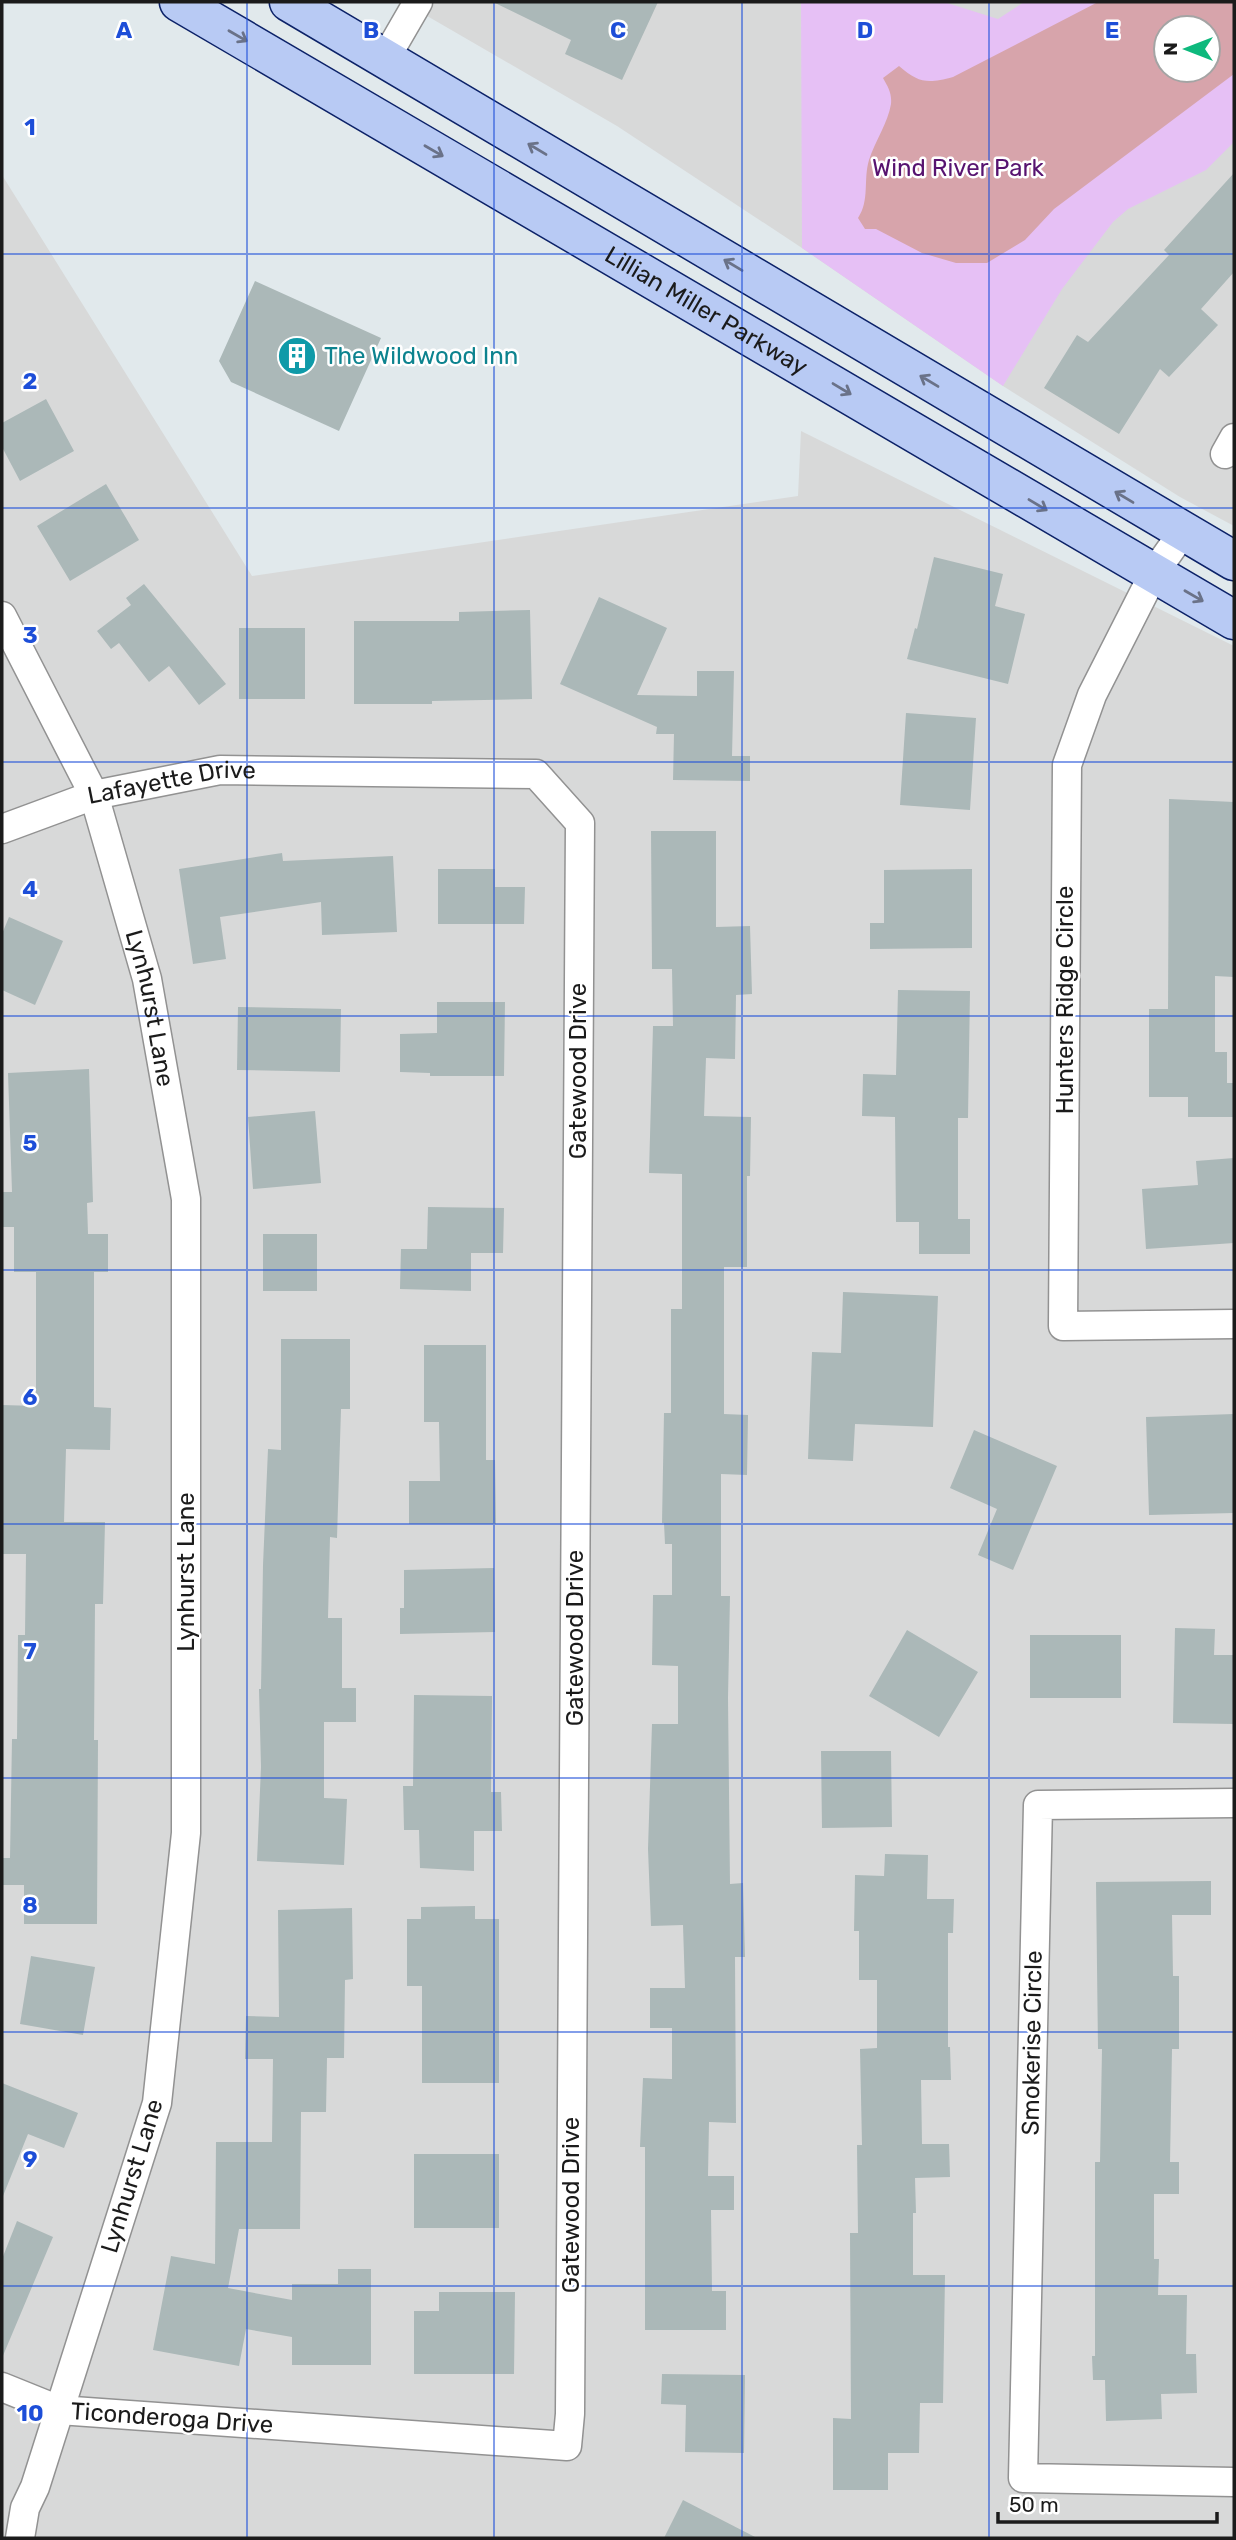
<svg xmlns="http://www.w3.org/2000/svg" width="1236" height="2540" viewBox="0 0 1236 2540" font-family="Rubik,sans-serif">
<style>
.residential{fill:#d8d9d9;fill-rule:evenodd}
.park{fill:#e6c0f5;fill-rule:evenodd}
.water{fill:#d7a4ab;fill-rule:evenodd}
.building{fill:#abb8b8}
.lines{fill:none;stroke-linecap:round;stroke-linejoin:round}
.minor-casing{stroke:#929292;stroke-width:31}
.secondary-casing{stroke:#0c2268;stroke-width:41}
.minor{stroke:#fff;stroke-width:28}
.secondary{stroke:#b8caf4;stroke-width:38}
.oneway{stroke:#6a7288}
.grid{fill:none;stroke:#1d4ed8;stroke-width:2;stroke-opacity:0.55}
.labels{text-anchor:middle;stroke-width:5;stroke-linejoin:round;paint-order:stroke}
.park-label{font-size:24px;fill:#571370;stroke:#fff}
.street-label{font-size:24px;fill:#1b1b1b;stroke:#fff}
.culture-label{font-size:24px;fill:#0d838f;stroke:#fff;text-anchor:start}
.grid-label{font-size:23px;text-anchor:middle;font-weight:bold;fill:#1d4ed8;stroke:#fff;stroke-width:5;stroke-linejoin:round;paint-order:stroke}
</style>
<rect width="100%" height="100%" fill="#e1e9ec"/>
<path class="residential" d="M 403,2 L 1234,2 L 1234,526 L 1180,497 L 1003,386 L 802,248 L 617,126 ZM 1166,28 L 1208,28 L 1208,70 L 1166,70 Z
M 2,175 L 252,576 L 798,496 L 801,431 L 1234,646 L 1234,2538 L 2,2538 Z"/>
<path class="park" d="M 801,2 L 944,2 L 998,19 L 1024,2 L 1234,2 L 1234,142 L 1206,170 L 1128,209 L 1113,222 L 1062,289 L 1003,386 L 802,248 ZM 1166,28 L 1208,28 L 1208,70 L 1166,70 Z"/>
<path class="water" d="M 1098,2 L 1234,2 L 1234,74 L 1054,209 L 1025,240 L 987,263 L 956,263 L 922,253 L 876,229 L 865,229 L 858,218 C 870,200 863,180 869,160 C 875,141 888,123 891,104 C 892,93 888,87 883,78 L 899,66 C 919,83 927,84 953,77 ZM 1166,28 L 1208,28 L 1208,70 L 1166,70 Z"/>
<path class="building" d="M 493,2 L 658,2 L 622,80 L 565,54 L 571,40 Z
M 1234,173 L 1234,272 L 1201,309 L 1218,325 L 1169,377 L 1160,369 L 1119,434 L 1044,388 L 1077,335 L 1088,342 L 1169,255 L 1164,250 Z
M 255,281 L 381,338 L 339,431 L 231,382 L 219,361 Z
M 46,399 L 74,451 L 20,481 L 2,447 L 2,423 Z
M 106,484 L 139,540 L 70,581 L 37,526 Z
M 934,557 L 1003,574 L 995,606 L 1025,614 L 1008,684 L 907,659 L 915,628 L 917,629 Z
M 144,584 L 226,684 L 199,705 L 169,666 L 149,682 L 119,643 L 111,649 L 97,631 L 131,605 L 126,598 Z
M 599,597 L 667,628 L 637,695 L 697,696 L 697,671 L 734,671 L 732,756 L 750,756 L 750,781 L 673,780 L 674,734 L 656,734 L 657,727 L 560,684 Z
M 530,610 L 532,699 L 432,701 L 432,704 L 354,704 L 354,621 L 459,621 L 459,612 Z
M 239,628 L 305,628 L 305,699 L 239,699 Z
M 906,713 L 976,718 L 970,810 L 900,805 Z
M 1169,799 L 1234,802 L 1234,977 L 1215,976 L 1215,1052 L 1227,1052 L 1227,1083 L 1234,1083 L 1234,1117 L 1188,1117 L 1188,1097 L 1149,1097 L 1149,1009 L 1168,1009 Z
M 651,831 L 716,831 L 716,927 L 750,926 L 752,994 L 736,995 L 735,1059 L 706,1058 L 704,1116 L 751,1117 L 750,1176 L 747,1176 L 747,1267 L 724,1267 L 724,1414 L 748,1415 L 747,1475 L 721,1474 L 721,1596 L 730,1596 L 728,1698 L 730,1884 L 743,1883 L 745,1957 L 735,1957 L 736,2123 L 709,2122 L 708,2176 L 734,2176 L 734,2210 L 711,2210 L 712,2291 L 726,2291 L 726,2330 L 645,2330 L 645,2147 L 640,2147 L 643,2078 L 672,2079 L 672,2028 L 650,2028 L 650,1988 L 685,1988 L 683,1925 L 651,1926 L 648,1849 L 652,1724 L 678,1724 L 678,1666 L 652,1665 L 653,1595 L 672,1595 L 672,1544 L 665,1544 L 664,1523 L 662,1523 L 664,1413 L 671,1413 L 671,1309 L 682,1309 L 682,1174 L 649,1173 L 653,1026 L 673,1026 L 672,969 L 652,969 Z
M 282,853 L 283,861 L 393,856 L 397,932 L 322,935 L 321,902 L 220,917 L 226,959 L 193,964 L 179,869 Z
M 438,869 L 495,869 L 495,887 L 525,887 L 524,924 L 438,924 Z
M 972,869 L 972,948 L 870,949 L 870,923 L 884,923 L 884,870 Z
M 9,917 L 63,941 L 35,1005 L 2,990 L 2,934 Z
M 898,990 L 970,991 L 968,1118 L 958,1118 L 958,1219 L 970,1219 L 970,1254 L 919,1254 L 919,1222 L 896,1222 L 895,1117 L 862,1116 L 863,1074 L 896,1075 Z
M 437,1002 L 505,1002 L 504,1076 L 430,1076 L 430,1073 L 400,1072 L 400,1034 L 437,1033 Z
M 238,1007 L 341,1009 L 340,1072 L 237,1070 Z
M 89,1069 L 93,1202 L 87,1203 L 88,1234 L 108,1234 L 108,1272 L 94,1272 L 94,1407 L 111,1408 L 110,1450 L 66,1449 L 64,1522 L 105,1522 L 103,1604 L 95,1604 L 94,1740 L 98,1740 L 97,1924 L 24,1924 L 24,1885 L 2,1885 L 2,1858 L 10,1858 L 12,1739 L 17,1739 L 18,1635 L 25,1635 L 26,1554 L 2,1554 L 2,1405 L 36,1406 L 36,1272 L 14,1272 L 14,1227 L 2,1227 L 2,1192 L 12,1192 L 8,1073 Z
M 315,1111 L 321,1183 L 253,1189 L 248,1117 Z
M 1234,1158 L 1234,1243 L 1146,1249 L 1142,1189 L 1198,1185 L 1196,1161 Z
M 428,1207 L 504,1208 L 503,1253 L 471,1253 L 471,1291 L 400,1289 L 401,1249 L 427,1249 Z
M 263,1234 L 317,1234 L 317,1291 L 263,1291 Z
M 843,1292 L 938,1296 L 933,1427 L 855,1424 L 853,1461 L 808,1459 L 812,1352 L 841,1353 Z
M 281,1339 L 350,1339 L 350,1409 L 341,1409 L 337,1538 L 330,1537 L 328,1618 L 342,1618 L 342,1688 L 356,1688 L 356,1722 L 324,1722 L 324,1798 L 347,1799 L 344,1865 L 257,1861 L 261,1767 L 259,1689 L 261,1689 L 263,1565 L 268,1449 L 281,1450 Z
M 424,1345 L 486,1345 L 486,1460 L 495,1460 L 496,1524 L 409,1524 L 409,1481 L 440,1481 L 439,1422 L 424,1422 Z
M 1234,1414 L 1234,1513 L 1149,1515 L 1146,1417 Z
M 974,1430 L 1057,1466 L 1013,1570 L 978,1555 L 997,1509 L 950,1488 Z
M 494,1568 L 495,1632 L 400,1634 L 400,1608 L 404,1608 L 404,1570 Z
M 1175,1628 L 1215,1629 L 1214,1655 L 1234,1655 L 1234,1724 L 1173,1723 Z
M 907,1630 L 978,1672 L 939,1737 L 869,1696 Z
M 1030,1635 L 1121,1635 L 1121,1698 L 1030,1698 Z
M 414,1695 L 492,1696 L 491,1792 L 501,1792 L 502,1831 L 474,1831 L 474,1871 L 420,1868 L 419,1830 L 404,1830 L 403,1786 L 413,1786 Z
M 821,1751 L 891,1751 L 892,1827 L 822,1828 Z
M 885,1854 L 928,1855 L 927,1899 L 954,1899 L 953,1933 L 948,1933 L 948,2047 L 950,2047 L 951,2080 L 921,2080 L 922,2144 L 949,2144 L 950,2177 L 915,2178 L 916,2213 L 913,2213 L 913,2275 L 945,2275 L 943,2403 L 920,2403 L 919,2453 L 888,2453 L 888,2490 L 833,2490 L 833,2418 L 851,2419 L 850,2233 L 858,2233 L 857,2145 L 862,2145 L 860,2049 L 877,2048 L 877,1980 L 859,1980 L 859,1931 L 854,1931 L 855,1875 L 884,1876 Z
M 1211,1881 L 1211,1915 L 1172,1915 L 1173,1976 L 1179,1976 L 1179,2049 L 1172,2049 L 1170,2162 L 1179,2162 L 1179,2194 L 1154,2194 L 1154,2259 L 1159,2259 L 1158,2295 L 1187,2295 L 1186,2354 L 1196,2354 L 1197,2393 L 1161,2394 L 1162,2419 L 1106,2421 L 1105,2380 L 1093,2380 L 1092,2356 L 1095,2356 L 1095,2162 L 1100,2162 L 1102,2049 L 1098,2049 L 1096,1882 Z
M 475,1906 L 475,1919 L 499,1919 L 499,2083 L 422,2083 L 422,1986 L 407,1986 L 407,1919 L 421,1919 L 421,1907 Z
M 352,1908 L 353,1979 L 345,1980 L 344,2058 L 327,2058 L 326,2112 L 301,2112 L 300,2229 L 239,2229 L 228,2288 L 292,2300 L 292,2284 L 338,2284 L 338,2269 L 371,2269 L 371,2365 L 292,2365 L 292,2337 L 246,2329 L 239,2366 L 153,2350 L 171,2256 L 215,2264 L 216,2142 L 272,2142 L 273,2059 L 245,2059 L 246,2016 L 279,2017 L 278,1910 Z
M 31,1956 L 95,1967 L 83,2035 L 20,2024 Z
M 2,2083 L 78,2113 L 64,2148 L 28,2134 L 3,2196 Z
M 414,2154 L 499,2154 L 499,2228 L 414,2228 Z
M 17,2221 L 53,2237 L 2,2358 L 2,2259 Z
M 439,2292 L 515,2292 L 514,2374 L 414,2374 L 414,2311 L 439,2311 Z
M 662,2374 L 745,2375 L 744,2453 L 685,2452 L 686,2405 L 661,2404 Z
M 683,2500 L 757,2538 L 664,2538 Z"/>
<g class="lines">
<g class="minor-casing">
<g id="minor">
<path d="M 385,59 L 418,2"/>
<path d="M 1225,454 L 1234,438"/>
<path d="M 1183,532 L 1154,573 L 1092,695 L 1067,765 L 1063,1326 L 1234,1324"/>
<path id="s1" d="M 2,616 L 94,795 L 147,979 L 186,1199 L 186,1833 L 157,2103 L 35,2487 L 25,2508 L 20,2538"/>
<path id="s2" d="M 2,829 L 94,795 L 220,770 L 536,774 L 580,823 L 570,2414 L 567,2446 L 59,2410 L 2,2387"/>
<path d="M 1234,1803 L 1038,1805 L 1023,2478 L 1234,2482"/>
</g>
</g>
<g class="secondary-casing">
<g id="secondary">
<path id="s3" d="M 179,2 L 1234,620"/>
<path d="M 289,2 L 1234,561"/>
</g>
</g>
<use href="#minor" class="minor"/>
<use href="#secondary" class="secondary"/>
</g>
<defs><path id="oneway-shaft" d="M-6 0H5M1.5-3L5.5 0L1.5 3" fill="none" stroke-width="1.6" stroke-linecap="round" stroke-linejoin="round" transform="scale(1.75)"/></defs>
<g class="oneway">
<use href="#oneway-shaft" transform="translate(238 36) rotate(30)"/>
<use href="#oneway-shaft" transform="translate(537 149) rotate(-149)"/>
<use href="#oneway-shaft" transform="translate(434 151) rotate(30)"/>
<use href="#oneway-shaft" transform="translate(733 265) rotate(-149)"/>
<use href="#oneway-shaft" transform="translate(929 381) rotate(-149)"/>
<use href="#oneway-shaft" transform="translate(842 389) rotate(31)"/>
<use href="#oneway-shaft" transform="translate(1124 497) rotate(-149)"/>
<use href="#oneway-shaft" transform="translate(1038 505) rotate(31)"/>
<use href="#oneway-shaft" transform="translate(1194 596) rotate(30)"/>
</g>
<path class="grid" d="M 247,2 L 247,2538M 494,2 L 494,2538M 742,2 L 742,2538M 989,2 L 989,2538M 2,254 L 1234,254M 2,508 L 1234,508M 2,762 L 1234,762M 2,1016 L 1234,1016M 2,1270 L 1234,1270M 2,1524 L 1234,1524M 2,1778 L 1234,1778M 2,2032 L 1234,2032M 2,2286 L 1234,2286"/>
<defs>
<g id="building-disc" transform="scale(2.0125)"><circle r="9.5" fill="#0f9aa8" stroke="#fff"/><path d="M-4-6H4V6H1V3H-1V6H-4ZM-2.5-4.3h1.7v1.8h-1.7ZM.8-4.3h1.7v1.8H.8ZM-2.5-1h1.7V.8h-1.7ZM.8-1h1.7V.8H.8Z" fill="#fff"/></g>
</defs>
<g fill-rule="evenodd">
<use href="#building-disc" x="297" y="356"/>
</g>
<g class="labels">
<g class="park-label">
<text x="958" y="176">Wind River Park</text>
</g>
<g class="street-label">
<text dy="8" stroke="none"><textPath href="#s3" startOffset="611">Lillian Miller Parkway</textPath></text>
<text dy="8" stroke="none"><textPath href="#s2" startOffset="177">Lafayette Drive</textPath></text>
<text transform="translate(1065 1000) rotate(-90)" y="8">Hunters Ridge Circle</text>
<text dy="8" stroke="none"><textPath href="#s1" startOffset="422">Lynhurst Lane</textPath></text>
<text transform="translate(578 1071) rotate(-90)" y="8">Gatewood Drive</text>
<text transform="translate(186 1572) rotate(-90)" y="8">Lynhurst Lane</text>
<text transform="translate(575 1638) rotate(-90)" y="8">Gatewood Drive</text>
<text transform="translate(1032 2043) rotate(-89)" y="8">Smokerise Circle</text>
<text transform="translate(132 2176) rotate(-73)" y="8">Lynhurst Lane</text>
<text transform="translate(571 2205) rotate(-90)" y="8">Gatewood Drive</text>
<text transform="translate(172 2418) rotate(4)" y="8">Ticonderoga Drive</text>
</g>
<g class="culture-label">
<text x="324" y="364">The Wildwood Inn</text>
</g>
</g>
<g class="grid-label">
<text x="124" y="38">A</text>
<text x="371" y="38">B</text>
<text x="618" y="38">C</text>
<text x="865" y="38">D</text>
<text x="1112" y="38">E</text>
<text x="30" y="135">1</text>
<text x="30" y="389">2</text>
<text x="30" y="643">3</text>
<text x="30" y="897">4</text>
<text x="30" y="1151">5</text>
<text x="30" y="1405">6</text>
<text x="30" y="1659">7</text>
<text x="30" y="1913">8</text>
<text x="30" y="2167">9</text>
<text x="30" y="2421">10</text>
</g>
<rect width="1236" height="2540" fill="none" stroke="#1b1b1b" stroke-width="7"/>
<g transform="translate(1187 49) rotate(270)"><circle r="33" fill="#ffffff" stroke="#a4a4a4" stroke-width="2"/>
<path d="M0-5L12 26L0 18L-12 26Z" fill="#0eb97d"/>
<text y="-10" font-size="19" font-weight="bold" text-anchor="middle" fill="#1b1b1b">N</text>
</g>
<path d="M998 2512v10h219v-10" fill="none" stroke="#1b1b1b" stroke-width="3.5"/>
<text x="1009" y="2512" font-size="21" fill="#1b1b1b" stroke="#ffffff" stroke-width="5" paint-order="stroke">50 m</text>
</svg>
